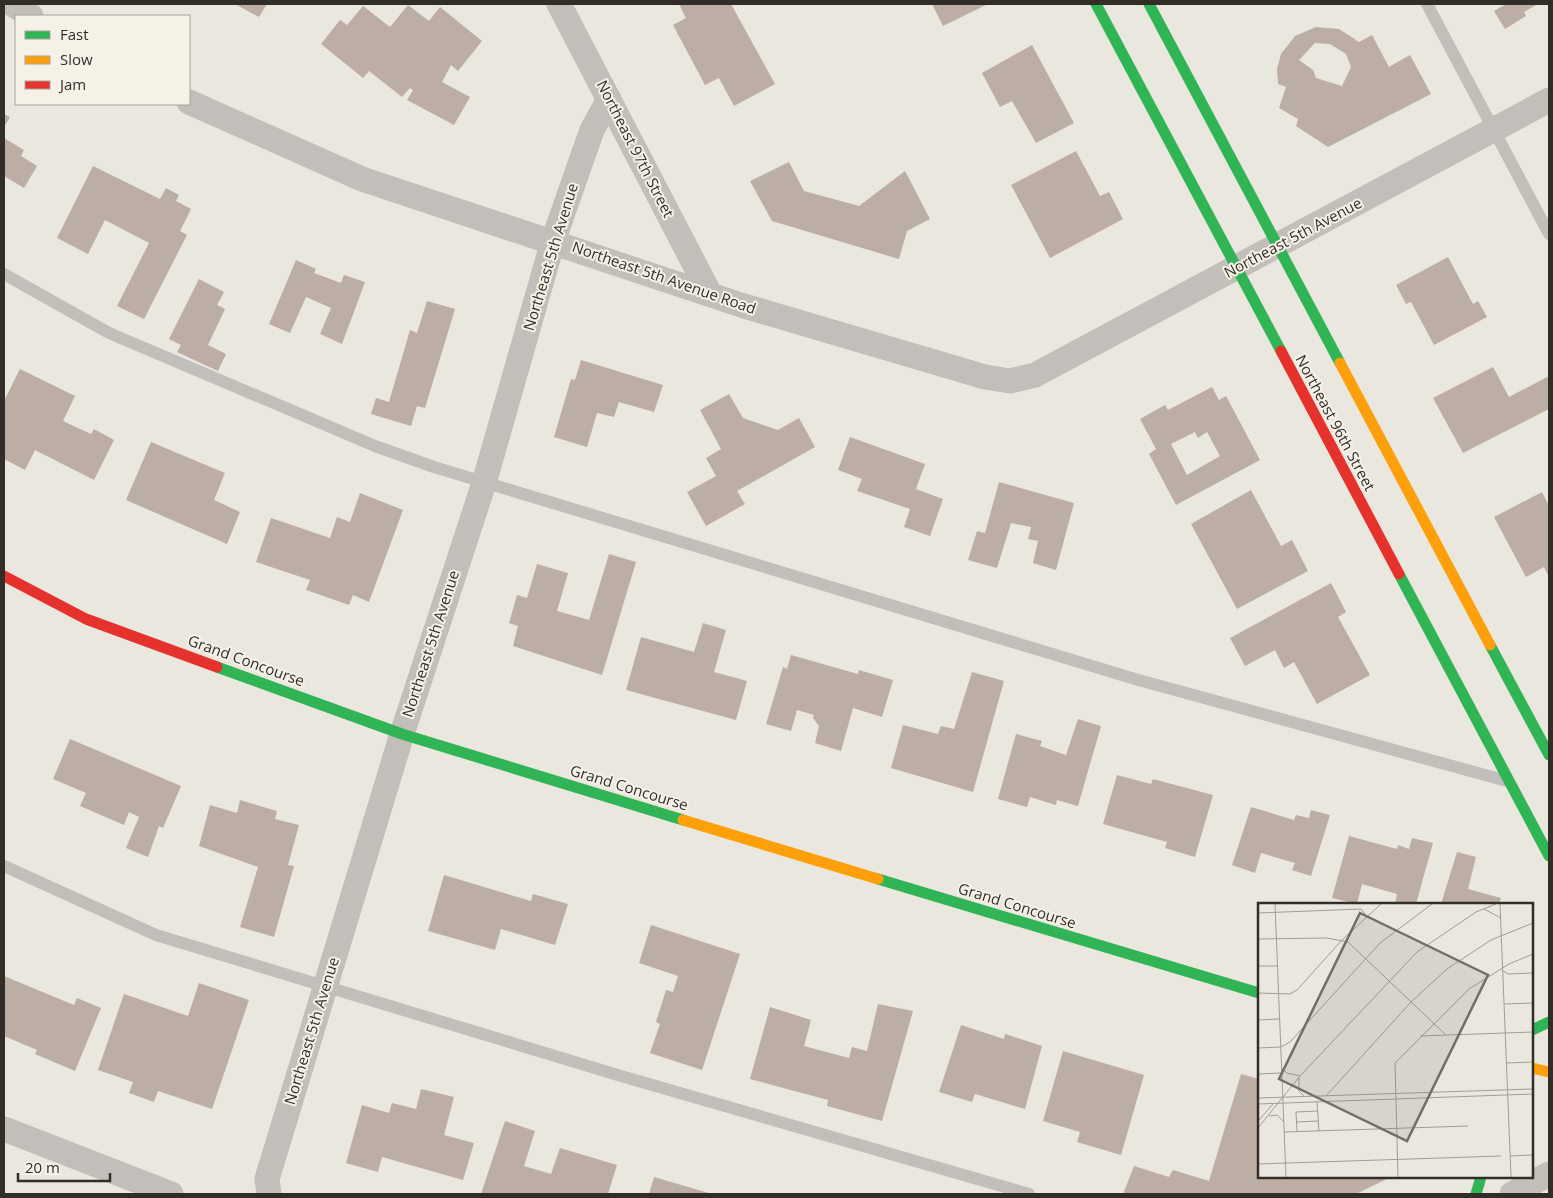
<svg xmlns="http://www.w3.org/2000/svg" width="1553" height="1198" viewBox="0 0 1553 1198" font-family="'Open Sans',sans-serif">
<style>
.building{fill:#bcaea4;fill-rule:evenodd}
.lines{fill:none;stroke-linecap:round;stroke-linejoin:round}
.lane{stroke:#c2beb9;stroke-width:12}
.street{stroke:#c2beb9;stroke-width:25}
.fast{stroke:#30b455;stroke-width:11}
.slow{stroke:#ff9f0a;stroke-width:11}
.jam{stroke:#e5322d;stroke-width:11}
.labels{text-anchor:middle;stroke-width:4;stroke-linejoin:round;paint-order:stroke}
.street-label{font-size:15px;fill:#332d28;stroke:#f6f1e7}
.inset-road{fill:none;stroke:#a19d96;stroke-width:1}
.view{fill:#736e68;fill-opacity:0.15;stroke:#736e68;stroke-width:2.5}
.inset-edge{fill:none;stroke:#332d28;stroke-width:2.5}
</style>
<rect width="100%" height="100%" fill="#eae7df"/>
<path class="building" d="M 235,4 L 267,4 L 259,17 Z
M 679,4 L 731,4 L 775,84 L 734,106 L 719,78 L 705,85 L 673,25 L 686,18 Z
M 932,4 L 988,4 L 943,26 Z
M 1506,4 L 1538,4 L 1524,12 L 1526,16 L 1505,29 L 1494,11 Z
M 408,5 L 429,21 L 440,7 L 482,41 L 458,71 L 451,65 L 442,82 L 470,97 L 454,125 L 407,100 L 413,90 L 410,88 L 402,97 L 369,71 L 363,78 L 321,44 L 340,20 L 347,25 L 363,6 L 390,27 Z
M 1316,27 L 1339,29 L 1359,42 L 1372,35 L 1389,67 L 1410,55 L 1431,94 L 1328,147 L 1296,126 L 1298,119 L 1279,108 L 1286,87 L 1278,84 L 1277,69 L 1281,54 L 1295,36 ZM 1315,43 L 1330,44 L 1346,54 L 1351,67 L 1342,86 L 1316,78 L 1313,70 L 1299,60 Z
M 1032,45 L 1074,123 L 1036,143 L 1012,101 L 1000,107 L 982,73 Z
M 4,114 L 10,117 L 4,127 Z
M 4,138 L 24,150 L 21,156 L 37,166 L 24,188 L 4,176 Z
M 1076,151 L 1100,196 L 1109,192 L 1123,219 L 1050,258 L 1011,185 Z
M 789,162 L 804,191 L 859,206 L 905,171 L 930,219 L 907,231 L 899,259 L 772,221 L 750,181 Z
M 93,166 L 160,199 L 166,188 L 179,195 L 176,201 L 191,209 L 180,231 L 187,235 L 144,319 L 117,306 L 149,243 L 105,220 L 88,254 L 57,238 Z
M 1448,257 L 1473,304 L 1478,301 L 1487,317 L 1434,345 L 1411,302 L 1406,304 L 1396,285 Z
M 296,260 L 316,269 L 314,273 L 341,283 L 344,275 L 365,282 L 342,344 L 320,334 L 331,308 L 306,297 L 290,333 L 269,324 Z
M 199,279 L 224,292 L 217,305 L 225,309 L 208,345 L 226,354 L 218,371 L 177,352 L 181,345 L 169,339 Z
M 427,301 L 455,309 L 425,408 L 417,406 L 411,426 L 371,414 L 376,398 L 389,402 L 410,330 L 417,333 Z
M 581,360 L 663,385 L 654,412 L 619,402 L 614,417 L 597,413 L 587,447 L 554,437 L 571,379 L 575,380 Z
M 1493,367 L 1509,397 L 1549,376 L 1549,409 L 1463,453 L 1433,398 Z
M 20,369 L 75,396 L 63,421 L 91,434 L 94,429 L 114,440 L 94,480 L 35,450 L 25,470 L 4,459 L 4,401 Z
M 1212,387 L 1219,400 L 1226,396 L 1260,460 L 1176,505 L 1149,454 L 1156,449 L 1140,419 L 1165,405 L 1168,410 ZM 1195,432 L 1198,438 L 1207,432 L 1220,456 L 1187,475 L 1171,444 Z
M 729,394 L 743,418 L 778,430 L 799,418 L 815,447 L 737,491 L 745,504 L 706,526 L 687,492 L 716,476 L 706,458 L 721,449 L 700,410 Z
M 850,437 L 925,464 L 916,489 L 943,499 L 930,536 L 904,527 L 910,509 L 857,491 L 862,479 L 838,470 Z
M 151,442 L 225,473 L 214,500 L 240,512 L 227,544 L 126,500 Z
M 999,482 L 1074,503 L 1056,570 L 1033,563 L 1038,541 L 1028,539 L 1031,527 L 1011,523 L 997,568 L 968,560 L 977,531 L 985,533 Z
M 1251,490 L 1281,546 L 1292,540 L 1308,571 L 1237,609 L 1191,524 Z
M 1542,492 L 1549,506 L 1549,577 L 1544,567 L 1526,577 L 1494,517 Z
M 360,493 L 403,510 L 369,602 L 353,595 L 349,605 L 306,590 L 310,580 L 256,562 L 271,518 L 330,538 L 337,517 L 350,522 Z
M 609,554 L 636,562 L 602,675 L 513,646 L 518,626 L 509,623 L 517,595 L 527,598 L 537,564 L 568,573 L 557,611 L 589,620 Z
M 1331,583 L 1346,612 L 1338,617 L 1370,675 L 1317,704 L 1294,662 L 1284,668 L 1275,650 L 1245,666 L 1230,638 Z
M 703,623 L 726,630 L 714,672 L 747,681 L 736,720 L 626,690 L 641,637 L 694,652 Z
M 791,655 L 858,674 L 859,670 L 893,680 L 882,717 L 853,708 L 841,751 L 815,743 L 819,726 L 813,718 L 814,715 L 797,710 L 791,731 L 766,724 L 783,667 L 787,669 Z
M 972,672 L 1004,681 L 973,792 L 891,768 L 903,725 L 938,734 L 941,726 L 954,729 Z
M 1078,719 L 1101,726 L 1078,806 L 1057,800 L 1056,805 L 1030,797 L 1027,807 L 998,799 L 1016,734 L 1042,741 L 1040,746 L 1066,755 Z
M 70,739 L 181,786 L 163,828 L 159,826 L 148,857 L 126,848 L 139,817 L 129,812 L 124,825 L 80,806 L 86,793 L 53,779 Z
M 1117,775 L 1151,784 L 1153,779 L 1213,795 L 1195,857 L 1165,848 L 1167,842 L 1103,824 Z
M 240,800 L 277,811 L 275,819 L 299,825 L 288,865 L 294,866 L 274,937 L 240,927 L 258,867 L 199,846 L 210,805 L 237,813 Z
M 1251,807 L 1294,820 L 1296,815 L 1309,818 L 1311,810 L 1330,815 L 1311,876 L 1292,870 L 1295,863 L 1261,853 L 1255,873 L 1232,865 Z
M 1349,836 L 1397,849 L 1398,845 L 1409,849 L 1412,838 L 1433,843 L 1416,904 L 1395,903 L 1397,894 L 1362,884 L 1357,904 L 1332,898 Z
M 1457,852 L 1476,857 L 1468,889 L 1501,898 L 1499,904 L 1441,904 Z
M 444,875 L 531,901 L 533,894 L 568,904 L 555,945 L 501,929 L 495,950 L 428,931 Z
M 651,925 L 740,954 L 702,1070 L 650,1053 L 660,1024 L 656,1022 L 666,990 L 673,992 L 678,976 L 639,963 Z
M 4,976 L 74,1005 L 77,998 L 101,1008 L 75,1071 L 35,1054 L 37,1050 L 4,1036 Z
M 199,983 L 249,1000 L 212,1109 L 158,1091 L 154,1102 L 129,1093 L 133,1082 L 98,1070 L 124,994 L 188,1016 Z
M 878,1004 L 913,1011 L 882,1121 L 827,1106 L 828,1100 L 750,1079 L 770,1007 L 811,1020 L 804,1046 L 849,1058 L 852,1047 L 867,1051 Z
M 961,1025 L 1004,1039 L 1005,1034 L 1042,1046 L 1025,1109 L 975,1094 L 972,1102 L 939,1092 Z
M 1063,1051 L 1144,1075 L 1121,1155 L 1077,1142 L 1080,1132 L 1043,1121 Z
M 1241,1074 L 1259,1079 L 1259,1177 L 1391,1177 L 1356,1194 L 1123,1194 L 1134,1166 L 1169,1177 L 1173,1170 L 1209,1181 Z
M 421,1089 L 454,1097 L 444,1135 L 474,1143 L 463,1180 L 382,1157 L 378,1172 L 346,1163 L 362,1105 L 389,1113 L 392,1103 L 416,1109 Z
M 505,1121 L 535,1131 L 524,1166 L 551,1174 L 560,1148 L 617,1165 L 608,1194 L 481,1194 Z
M 654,1177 L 712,1194 L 649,1194 Z"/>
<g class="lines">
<path class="lane" d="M 1427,4 L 1549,234
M 4,274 L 109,333 L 375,446 L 434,467 L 1135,679 L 1507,781
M 4,866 L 156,935 L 621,1076 L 1029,1194"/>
<path class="street" d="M 12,4 L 31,16
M 559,4 L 710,294
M 189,102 L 362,179 L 744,306 L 985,377 L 1010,381 L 1035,375 L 1549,100
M 4,1129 L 171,1194
M 269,1194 L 267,1179 L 402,734 L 484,483 L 553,241 L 592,130 L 609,99
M 1512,1194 L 1549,1174"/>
<path class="fast" d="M 1096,4 L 1281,351
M 1149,4 L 1340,363
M 1399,574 L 1549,856
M 1490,645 L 1549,755
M 217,667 L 402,734 L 683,820
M 878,879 L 1259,993
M 1532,1030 L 1549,1022
M 1476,1194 L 1481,1177"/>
<path class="slow" d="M 1340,363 L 1490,645
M 683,820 L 878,879
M 1532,1068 L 1549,1072"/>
<path class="jam" d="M 1281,351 L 1399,574
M 4,576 L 86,619 L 217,667"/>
</g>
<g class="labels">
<g class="street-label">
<text transform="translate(635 149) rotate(63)" y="5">Northeast 97th Street</text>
<text transform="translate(1293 238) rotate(-28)" y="5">Northeast 5th Avenue</text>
<text transform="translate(551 257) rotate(-73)" y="5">Northeast 5th Avenue</text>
<text transform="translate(664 278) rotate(19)" y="5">Northeast 5th Avenue Road</text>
<text transform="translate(1335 423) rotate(62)" y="5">Northeast 96th Street</text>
<text transform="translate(431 644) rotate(-72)" y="5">Northeast 5th Avenue</text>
<text transform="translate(246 661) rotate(20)" y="5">Grand Concourse</text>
<text transform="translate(629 788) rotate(17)" y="5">Grand Concourse</text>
<text transform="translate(1017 906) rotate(17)" y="5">Grand Concourse</text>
<text transform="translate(312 1031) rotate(-73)" y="5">Northeast 5th Avenue</text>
</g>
</g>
<g transform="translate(1258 903)">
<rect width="275" height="275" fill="#eae7df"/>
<path class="inset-road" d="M 17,1 L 28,274M 242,1 L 253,274M 226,6 L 243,15M 0,10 L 103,6 L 109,14M 0,36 L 69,35 L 90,39 L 188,132M 0,63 L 19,63M 244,67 L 250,71 L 275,70M 0,90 L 32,91 L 39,87 L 84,37 L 123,1M 246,101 L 275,100M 0,117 L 21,116M 162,133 L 275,129M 0,145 L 23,144 L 32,139 L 122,40 L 174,1M 249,160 L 275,159M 23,165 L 29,170 L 42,173M 0,171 L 23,170M 41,175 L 41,188 L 46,193M 68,193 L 153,99 L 189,66 L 233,37 L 275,20M 0,195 L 275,186M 59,199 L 61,228M 0,201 L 275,191M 11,213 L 19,212 L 26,219M 0,218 L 15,201M 38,219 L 60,218M 0,225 L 42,173 L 159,49 L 218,9 L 238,1M 39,228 L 38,209 L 60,208M 26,229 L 210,223M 252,253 L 275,252M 0,261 L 243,253M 140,274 L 137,160 L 211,86 L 251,61 L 275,51"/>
<path class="view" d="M 102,10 L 230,72 L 149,238 L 21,176 Z"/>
<rect width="275" height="275" class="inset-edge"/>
</g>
<rect width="1553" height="1198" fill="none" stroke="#332d28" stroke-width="10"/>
<rect x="15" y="15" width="175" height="90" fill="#f6f1e7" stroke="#a8a39b"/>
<rect x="25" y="31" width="25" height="8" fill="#30b455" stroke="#a8a39b"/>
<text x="60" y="40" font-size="15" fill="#332d28">Fast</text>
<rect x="25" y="56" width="25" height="8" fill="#ff9f0a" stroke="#a8a39b"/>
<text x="60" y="65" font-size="15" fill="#332d28">Slow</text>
<rect x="25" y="81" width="25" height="8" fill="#e5322d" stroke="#a8a39b"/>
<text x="60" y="90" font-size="15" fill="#332d28">Jam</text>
<path d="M18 1173v8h92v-8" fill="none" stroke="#332d28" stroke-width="2.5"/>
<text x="25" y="1173" font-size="15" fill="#332d28" stroke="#f6f1e7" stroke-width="4" paint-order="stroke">20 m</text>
</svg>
